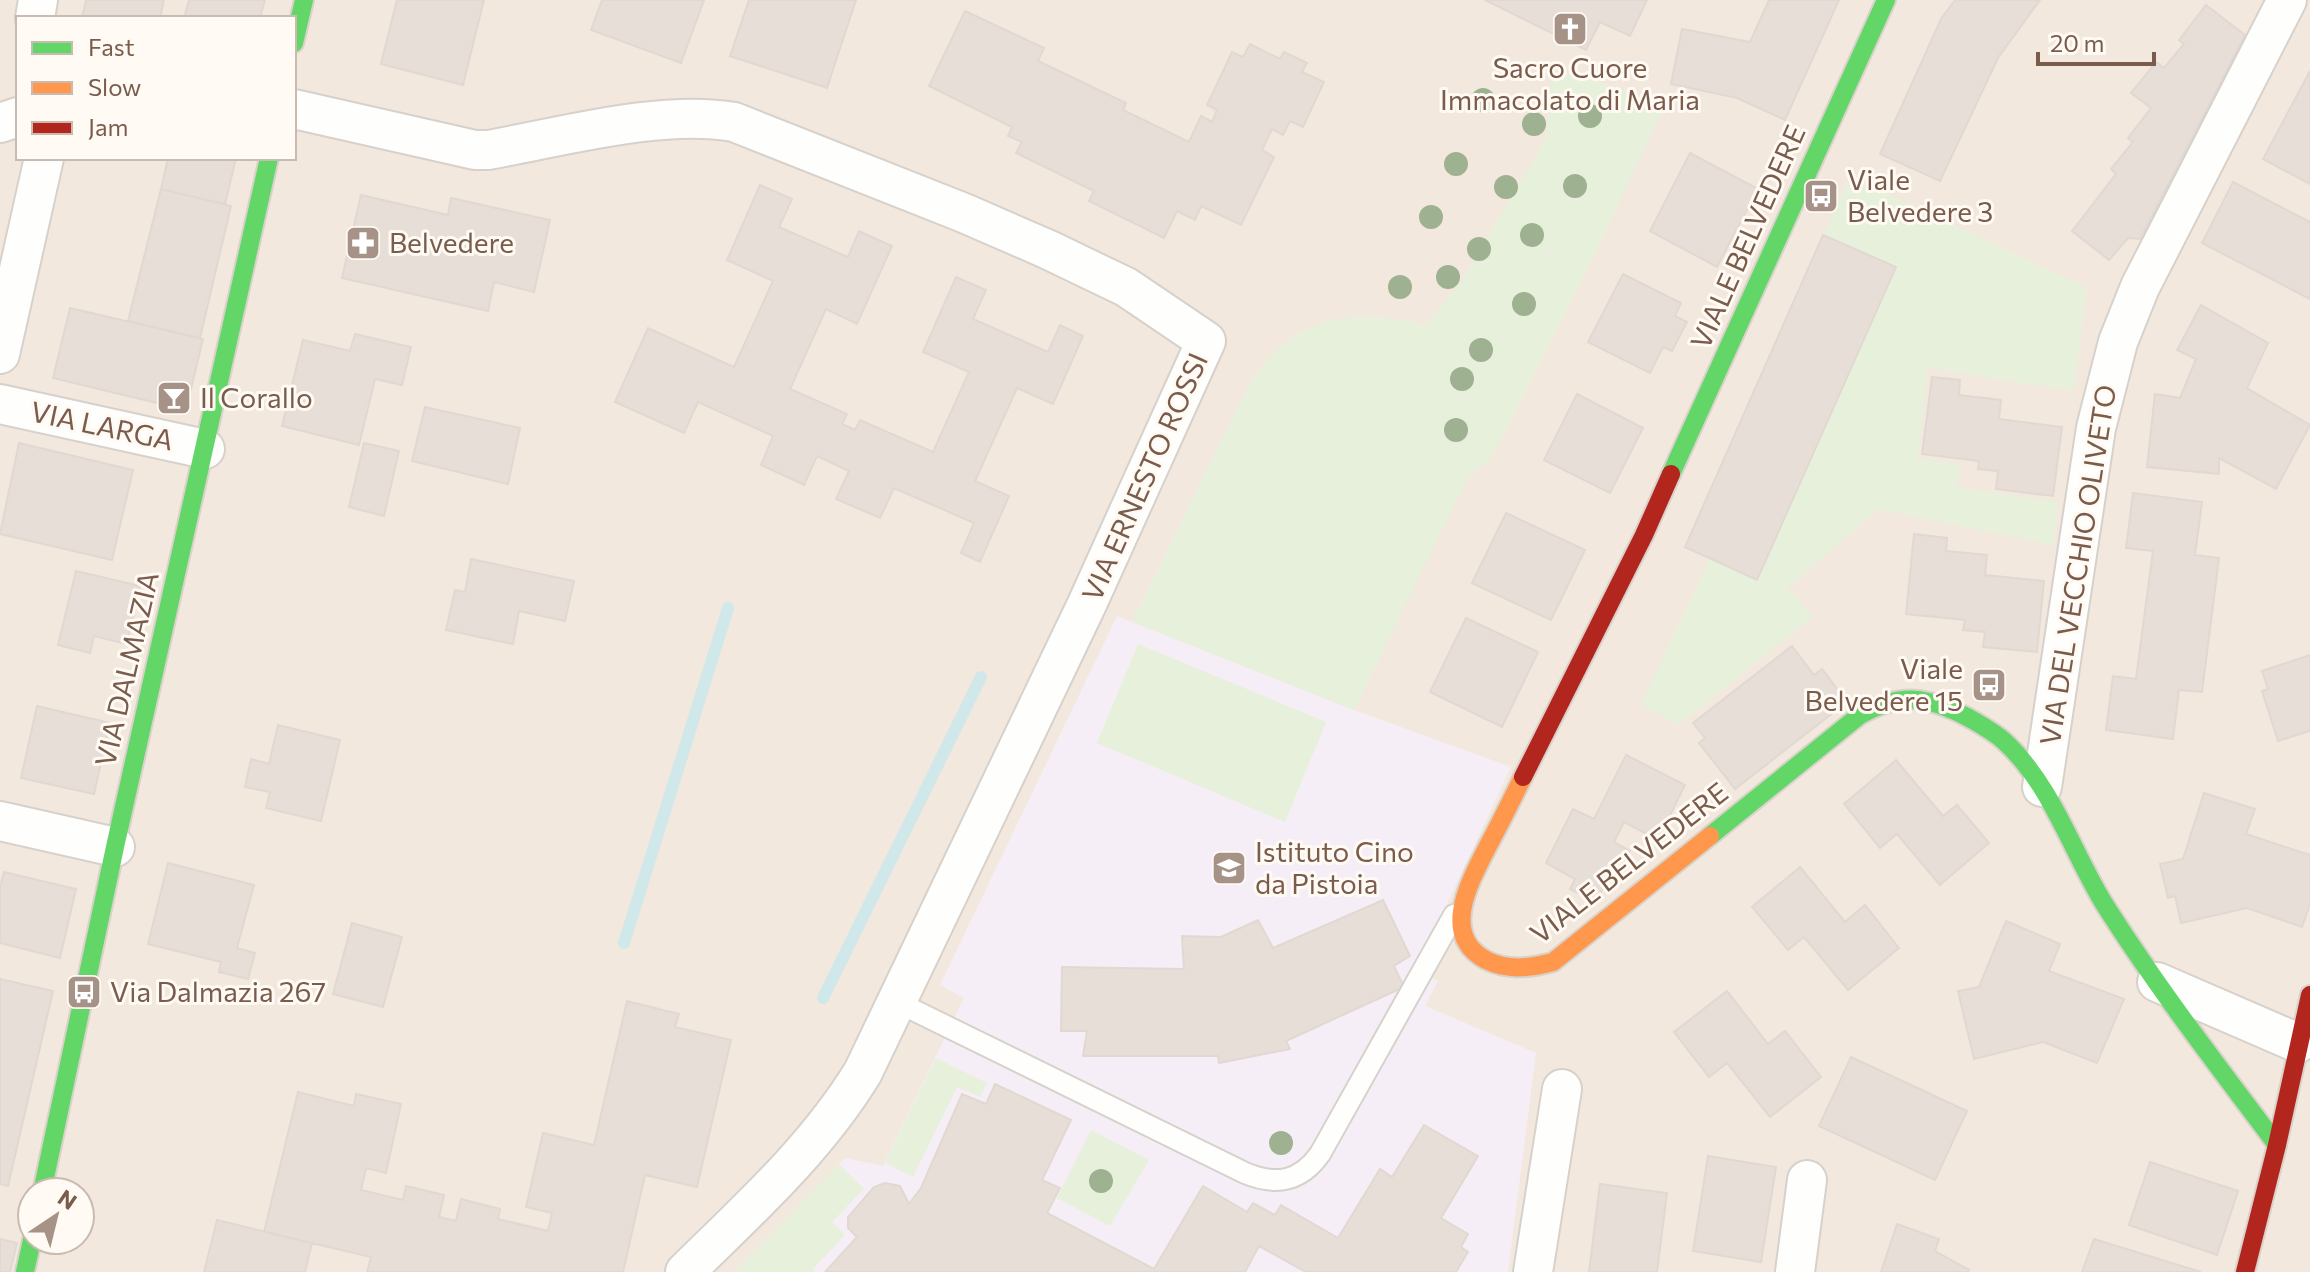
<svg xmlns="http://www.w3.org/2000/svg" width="2310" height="1272" viewBox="0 0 2310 1272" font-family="Commissioner,sans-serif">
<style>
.residential{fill:#f2e8de;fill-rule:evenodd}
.education{fill:#f6eef6}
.green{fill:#e7f0db}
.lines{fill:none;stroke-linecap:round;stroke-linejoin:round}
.stream{stroke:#d0e8ea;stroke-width:12}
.building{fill:#e6ded7;stroke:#e2d8d2;stroke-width:2}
.lane-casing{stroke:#d7d1cb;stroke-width:24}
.street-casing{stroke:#d7d1cb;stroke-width:42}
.fast-casing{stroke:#d9d2cb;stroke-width:22}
.slow-casing{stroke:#d9d2cb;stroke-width:22}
.jam-casing{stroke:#d9d2cb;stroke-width:22}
.lane{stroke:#fefefd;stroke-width:20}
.street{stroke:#fefefd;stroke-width:38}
.fast{stroke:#63d668;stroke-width:18}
.slow{stroke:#ff974d;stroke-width:18}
.jam{stroke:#b3261e;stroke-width:18}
.tree{fill:#9eb190}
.labels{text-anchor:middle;stroke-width:6;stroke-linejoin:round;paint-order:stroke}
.poi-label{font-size:28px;fill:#7a5c4d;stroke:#fffaf3;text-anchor:start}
.street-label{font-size:28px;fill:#7a5c4d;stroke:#fffaf3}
</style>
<rect width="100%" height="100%" fill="#f9f5f0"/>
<path class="residential" d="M 0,0 L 2310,0 L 2310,1272 L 0,1272 ZM 18,18 L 294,18 L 294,158 L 18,158 ZM 32,1192 L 80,1192 L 80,1240 L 32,1240 Z"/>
<path class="education" d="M 1117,616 L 1354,710 L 1511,767 L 1416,970 L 1438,981 L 1425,1006 L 1536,1053 L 1508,1272 L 735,1272 L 845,1158 L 883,1166 L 964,998 L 940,985 Z"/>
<path class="green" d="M 1549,67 L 1666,102 L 1590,264 L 1496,449 L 1489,461 L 1468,477 L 1354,710 L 1132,622 L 1250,383 C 1292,316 1352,306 1424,325 L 1424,327 L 1460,283 L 1544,142 L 1551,105 Z
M 1850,176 L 2087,288 L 2074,391 L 1928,368 L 1918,458 L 1961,465 L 1957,487 L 2058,502 L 2054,545 L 1878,509 L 1788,588 L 1813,616 L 1679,725 L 1641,704 L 1710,559 L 1758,579 L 1896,267 L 1823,235 Z
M 1138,644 L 1326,722 L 1285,822 L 1097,743 Z
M 936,1058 L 987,1083 L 980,1097 L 957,1087 L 913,1177 L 885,1163 Z
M 1091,1130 L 1149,1160 L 1110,1226 L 1057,1198 Z
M 839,1164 L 864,1189 L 832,1222 L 845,1235 L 813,1269 L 815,1272 L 735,1272 Z"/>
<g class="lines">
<path class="stream" d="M 624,943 L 728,608
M 823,998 L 981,677"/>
</g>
<path class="building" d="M 86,0 L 164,0 L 160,18 L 82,18 Z
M 189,0 L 265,0 L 260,18 L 184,18 Z
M 397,0 L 484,0 L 463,85 L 381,64 Z
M 602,0 L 704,0 L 681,63 L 591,30 Z
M 749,0 L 856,0 L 827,88 L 730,56 Z
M 1485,0 L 1647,0 L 1630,36 L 1600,22 L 1586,50 Z
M 1769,0 L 1839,0 L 1785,120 L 1737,98 L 1671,84 L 1682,29 L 1750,42 Z
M 1955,0 L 2040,0 L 1998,58 L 1940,181 L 1880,154 L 1941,19 Z
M 2206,5 L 2245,35 L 2140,239 L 2128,238 L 2109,260 L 2072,231 L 2116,174 L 2111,169 L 2133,142 L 2128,138 L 2151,108 L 2131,93 L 2156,62 L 2164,68 L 2184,44 L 2179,40 Z
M 965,11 L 1044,48 L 1038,61 L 1126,103 L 1123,110 L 1189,142 L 1201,116 L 1212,122 L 1217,110 L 1207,105 L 1232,52 L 1243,57 L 1250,44 L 1280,59 L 1284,52 L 1307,63 L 1302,72 L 1324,82 L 1303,127 L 1290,121 L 1283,135 L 1272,129 L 1262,150 L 1274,157 L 1241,225 L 1201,206 L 1195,220 L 1177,211 L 1164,238 L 1089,201 L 1094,191 L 1016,153 L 1022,142 L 1008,136 L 1012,127 L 929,86 Z
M 2310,71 L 2310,184 L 2263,159 Z
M 1690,153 L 1758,189 L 1717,267 L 1650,231 Z
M 168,158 L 236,158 L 225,204 L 161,189 Z
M 2233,182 L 2310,222 L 2310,299 L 2202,243 Z
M 760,185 L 792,199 L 779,227 L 848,257 L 859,231 L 892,246 L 857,324 L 826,309 L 790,389 L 847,414 L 842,424 L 855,430 L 860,420 L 933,452 L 969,372 L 923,352 L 956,277 L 986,290 L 973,319 L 1048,352 L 1060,325 L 1083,336 L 1053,404 L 1017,388 L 975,481 L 1009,496 L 980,562 L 961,553 L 974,523 L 894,488 L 880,518 L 836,499 L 849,471 L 817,456 L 804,485 L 761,465 L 773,436 L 698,402 L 684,433 L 615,402 L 648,328 L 734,367 L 773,281 L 727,260 Z
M 161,189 L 231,206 L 200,338 L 128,321 Z
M 361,195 L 448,215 L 451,198 L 550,220 L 534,292 L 494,282 L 488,311 L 342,278 Z
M 1823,235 L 1896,267 L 1757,580 L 1685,547 Z
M 1623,274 L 1681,303 L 1675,316 L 1687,322 L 1672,351 L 1663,347 L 1650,373 L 1588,342 Z
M 2201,305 L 2268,343 L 2247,388 L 2310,425 L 2276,489 L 2219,458 L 2219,474 L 2147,467 L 2155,394 L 2180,398 L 2196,359 L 2177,350 Z
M 70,308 L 203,339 L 186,410 L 53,378 Z
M 355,334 L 411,347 L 402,385 L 375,379 L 359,445 L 282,426 L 303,340 L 350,351 Z
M 1932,377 L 1960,380 L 1959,395 L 2001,400 L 1999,419 L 2062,427 L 2053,496 L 1996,489 L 1998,471 L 1978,469 L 1979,461 L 1922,454 Z
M 1577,394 L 1643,428 L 1610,493 L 1544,460 Z
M 425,407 L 520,428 L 508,484 L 412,461 Z
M 19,443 L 133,470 L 112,560 L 0,534 Z
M 364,443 L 399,451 L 384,516 L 349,507 Z
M 2133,493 L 2202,502 L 2195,555 L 2219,558 L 2202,692 L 2179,690 L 2173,739 L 2106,730 L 2113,676 L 2136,679 L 2153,551 L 2126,548 Z
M 1506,513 L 1585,550 L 1551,620 L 1472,583 Z
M 1914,534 L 1947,538 L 1946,551 L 1987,555 L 1985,575 L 2044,581 L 2037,652 L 1983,647 L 1985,632 L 1963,630 L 1965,620 L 1906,614 Z
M 471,559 L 574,581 L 565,621 L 519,611 L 513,644 L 446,630 L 455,590 L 465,592 Z
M 76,571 L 140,586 L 127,644 L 94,636 L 90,653 L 58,645 Z
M 1466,618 L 1538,652 L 1502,727 L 1430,692 Z
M 1792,646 L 1814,675 L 1822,669 L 1847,702 L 1735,789 L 1699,743 L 1705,738 L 1693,723 Z
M 2310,655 L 2310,731 L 2278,741 L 2262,691 L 2268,689 L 2262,671 Z
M 37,706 L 110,723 L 94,794 L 21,778 Z
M 278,725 L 340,740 L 321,821 L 266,808 L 270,792 L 245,787 L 251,759 L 269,764 Z
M 1626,755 L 1685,785 L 1658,840 L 1624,822 L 1614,842 L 1630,851 L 1616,880 L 1609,876 L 1596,902 L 1570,889 L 1575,879 L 1546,863 L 1573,809 L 1594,819 Z
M 1896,760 L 1943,816 L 1957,805 L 1989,843 L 1940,885 L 1897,834 L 1880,848 L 1844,804 Z
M 2204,793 L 2255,809 L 2246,834 L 2310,855 L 2310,904 L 2302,927 L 2247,908 L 2181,923 L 2175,896 L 2168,898 L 2160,864 L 2183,859 Z
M 168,863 L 254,885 L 237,948 L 255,953 L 248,979 L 219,972 L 221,962 L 148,944 Z
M 1800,867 L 1845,922 L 1865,905 L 1899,948 L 1848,990 L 1804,937 L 1788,950 L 1752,907 Z
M 4,872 L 76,889 L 60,958 L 0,943 L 0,887 Z
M 1383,900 L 1410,956 L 1394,966 L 1404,987 L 1286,1041 L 1290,1049 L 1219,1063 L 1218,1056 L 1083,1056 L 1087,1031 L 1061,1031 L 1062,967 L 1184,969 L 1182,936 L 1221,937 L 1258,920 L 1273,948 Z
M 2006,921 L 2060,944 L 2049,971 L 2124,999 L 2097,1063 L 2043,1042 L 1974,1059 L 1958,991 L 1979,987 Z
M 352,923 L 402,937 L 383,1007 L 333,994 Z
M 0,979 L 53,991 L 8,1186 L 0,1184 Z
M 1727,991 L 1768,1044 L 1785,1031 L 1821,1077 L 1770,1117 L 1727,1063 L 1709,1077 L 1674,1032 Z
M 627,1001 L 679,1014 L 675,1027 L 731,1040 L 697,1187 L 645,1175 L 623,1272 L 367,1272 L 371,1257 L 264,1232 L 298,1092 L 354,1106 L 356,1094 L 401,1104 L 386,1173 L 366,1168 L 361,1190 L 403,1200 L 406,1186 L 444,1195 L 439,1217 L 456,1221 L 461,1199 L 500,1209 L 498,1219 L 548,1231 L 552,1213 L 526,1207 L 543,1133 L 594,1145 Z
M 1851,1057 L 1967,1111 L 1935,1180 L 1819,1126 Z
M 995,1084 L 1071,1120 L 1042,1180 L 1060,1188 L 1047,1213 L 1154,1269 L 1203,1186 L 1247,1212 L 1253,1203 L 1275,1215 L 1281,1205 L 1338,1238 L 1380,1169 L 1392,1177 L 1424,1125 L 1478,1156 L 1441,1218 L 1468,1234 L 1461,1247 L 1468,1252 L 1456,1272 L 1306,1272 L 1259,1246 L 1245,1272 L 825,1272 L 857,1237 L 848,1228 L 848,1217 L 874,1187 L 885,1183 L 900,1186 L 909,1204 L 921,1188 L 962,1094 L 986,1104 Z
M 1708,1156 L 1776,1167 L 1761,1262 L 1693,1251 Z
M 2150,1162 L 2238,1191 L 2217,1255 L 2129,1225 Z
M 1600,1184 L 1667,1193 L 1657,1272 L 1589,1272 Z
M 217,1220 L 312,1243 L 305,1272 L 204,1272 Z
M 1897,1224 L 1939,1239 L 1935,1251 L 1969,1270 L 1968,1272 L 1881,1272 Z
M 0,1239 L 17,1243 L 10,1272 L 0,1272 Z
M 2094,1239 L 2201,1272 L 2082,1272 Z"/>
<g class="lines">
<g class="lane-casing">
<path id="lane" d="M 897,1002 L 1245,1173 C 1276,1186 1300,1182 1320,1154 L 1454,915"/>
</g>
<g class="street-casing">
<path id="street" d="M 35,18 L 38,0
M 294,109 L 475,150 L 488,150 C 561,137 662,109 734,122 L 964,213 L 1049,250 L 1126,287 L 1206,341 L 1087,604 L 863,1072 C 816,1149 749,1209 685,1272
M 0,123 L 18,117
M 0,354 L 44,158
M 0,404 L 205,449
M 2042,787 L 2096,428 L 2118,342 L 2140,287 L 2287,0
M 0,821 L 115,847
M 2157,982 L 2298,1043
M 1533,1272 L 1562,1089
M 1795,1272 L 1807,1180"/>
</g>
<g class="fast-casing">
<path id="fast" d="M 294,43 L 304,0
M 1671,474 L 1886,0
M 1710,836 L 1860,715 C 1902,692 1927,696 1969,718 C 1981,725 1994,732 2004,741 C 2051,784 2071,849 2103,902 C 2156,986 2217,1065 2277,1145
M 42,1192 L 115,847 L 269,158
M 25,1272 L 32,1240"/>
</g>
<g class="slow-casing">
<path id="slow" d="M 1523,777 C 1512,799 1501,822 1489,844 C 1472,878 1438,934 1486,960 C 1508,971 1530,968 1553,962 L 1710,836"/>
</g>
<g class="jam-casing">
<path id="jam" d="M 1523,777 L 1644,535 L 1671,474
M 2245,1272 L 2277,1145 L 2310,995"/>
</g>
<use href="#lane" class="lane"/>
<use href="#street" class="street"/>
<use href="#fast" class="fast"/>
<use href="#slow" class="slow"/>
<use href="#jam" class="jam"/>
</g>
<g class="tree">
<circle cx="1483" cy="100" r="12"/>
<circle cx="1590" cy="116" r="12"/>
<circle cx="1534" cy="124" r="12"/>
<circle cx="1456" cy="164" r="12"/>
<circle cx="1575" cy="186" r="12"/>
<circle cx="1506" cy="187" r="12"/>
<circle cx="1431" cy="217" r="12"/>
<circle cx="1532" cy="235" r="12"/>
<circle cx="1479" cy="249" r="12"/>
<circle cx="1448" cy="277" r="12"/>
<circle cx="1400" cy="287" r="12"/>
<circle cx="1524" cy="304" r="12"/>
<circle cx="1481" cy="350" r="12"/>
<circle cx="1462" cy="379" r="12"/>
<circle cx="1456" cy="430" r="12"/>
<circle cx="1281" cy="1143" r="12"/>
<circle cx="1101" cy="1181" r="12"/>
</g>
<defs>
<g id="church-square" transform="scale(1.8)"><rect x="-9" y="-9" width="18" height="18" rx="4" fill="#a69286" stroke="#fffaf3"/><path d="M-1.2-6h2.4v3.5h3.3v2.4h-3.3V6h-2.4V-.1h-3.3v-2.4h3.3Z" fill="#fff"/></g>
<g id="bus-square" transform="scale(1.8)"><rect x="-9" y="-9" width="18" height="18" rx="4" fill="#a69286" stroke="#fffaf3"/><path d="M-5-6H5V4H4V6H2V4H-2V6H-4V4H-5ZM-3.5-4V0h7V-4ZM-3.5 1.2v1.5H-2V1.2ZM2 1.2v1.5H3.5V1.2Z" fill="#fff"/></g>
<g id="pharmacy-square" transform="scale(1.8)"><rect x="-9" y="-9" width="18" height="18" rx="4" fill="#a69286" stroke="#fffaf3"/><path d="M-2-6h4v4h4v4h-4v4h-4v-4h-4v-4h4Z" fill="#fff"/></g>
<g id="bar-square" transform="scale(1.8)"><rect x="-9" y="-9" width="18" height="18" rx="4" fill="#a69286" stroke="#fffaf3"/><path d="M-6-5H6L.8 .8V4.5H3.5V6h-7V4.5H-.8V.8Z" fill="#fff"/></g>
<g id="school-square" transform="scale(1.8)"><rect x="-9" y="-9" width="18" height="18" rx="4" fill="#a69286" stroke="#fffaf3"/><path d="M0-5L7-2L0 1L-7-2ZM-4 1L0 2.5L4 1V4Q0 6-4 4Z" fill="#fff"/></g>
</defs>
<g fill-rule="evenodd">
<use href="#church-square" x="1570" y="29"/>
<use href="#bus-square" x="1821" y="196"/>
<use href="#pharmacy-square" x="363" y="243"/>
<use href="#bar-square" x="174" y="398"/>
<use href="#bus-square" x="1989" y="685"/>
<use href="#school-square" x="1229" y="868"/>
<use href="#bus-square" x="84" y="992"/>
</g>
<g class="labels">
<g class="poi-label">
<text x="1570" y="78" text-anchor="middle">Sacro Cuore<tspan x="1570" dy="32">Immacolato di Maria</tspan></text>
<text x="1847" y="190">Viale<tspan x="1847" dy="32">Belvedere 3</tspan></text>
<text x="389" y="253">Belvedere</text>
<text x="200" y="408">Il Corallo</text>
<text x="1963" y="679" text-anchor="end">Viale<tspan x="1963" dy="32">Belvedere 15</tspan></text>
<text x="1255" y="862">Istituto Cino<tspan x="1255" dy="32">da Pistoia</tspan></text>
<text x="110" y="1002">Via Dalmazia 267</text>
</g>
<g class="street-label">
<text transform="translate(1748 237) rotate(-66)" y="10">VIALE BELVEDERE</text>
<text transform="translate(102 426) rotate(12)" y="10">VIA LARGA</text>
<text transform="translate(1145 477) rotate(-66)" y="10">VIA ERNESTO ROSSI</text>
<text transform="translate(2078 565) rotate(-81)" y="10">VIA DEL VECCHIO OLIVETO</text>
<text transform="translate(127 669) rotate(-77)" y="10">VIA DALMAZIA</text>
<text transform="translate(1629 863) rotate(-38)" y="10">VIALE BELVEDERE</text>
</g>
</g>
<rect x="16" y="16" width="280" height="144" fill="#fffaf3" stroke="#cabbb1" stroke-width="2"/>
<rect x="32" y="42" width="40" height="12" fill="#63d668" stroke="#cabbb1" stroke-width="2"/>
<text x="88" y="56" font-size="24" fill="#7a5c4d">Fast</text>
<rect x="32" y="82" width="40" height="12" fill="#ff974d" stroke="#cabbb1" stroke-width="2"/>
<text x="88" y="96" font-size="24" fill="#7a5c4d">Slow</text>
<rect x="32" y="122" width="40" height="12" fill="#b3261e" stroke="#cabbb1" stroke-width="2"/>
<text x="88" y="136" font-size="24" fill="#7a5c4d">Jam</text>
<g transform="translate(56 1216) rotate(35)"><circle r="38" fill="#fffaf3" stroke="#cabbb1" stroke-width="2"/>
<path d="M0-6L14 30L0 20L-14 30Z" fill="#a69286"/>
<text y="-12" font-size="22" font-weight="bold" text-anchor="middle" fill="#7a5c4d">N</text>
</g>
<path d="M2038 52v12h116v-12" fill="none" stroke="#7a5c4d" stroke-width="4"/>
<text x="2050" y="52" font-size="24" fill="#7a5c4d" stroke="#fffaf3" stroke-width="6" paint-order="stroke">20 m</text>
</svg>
